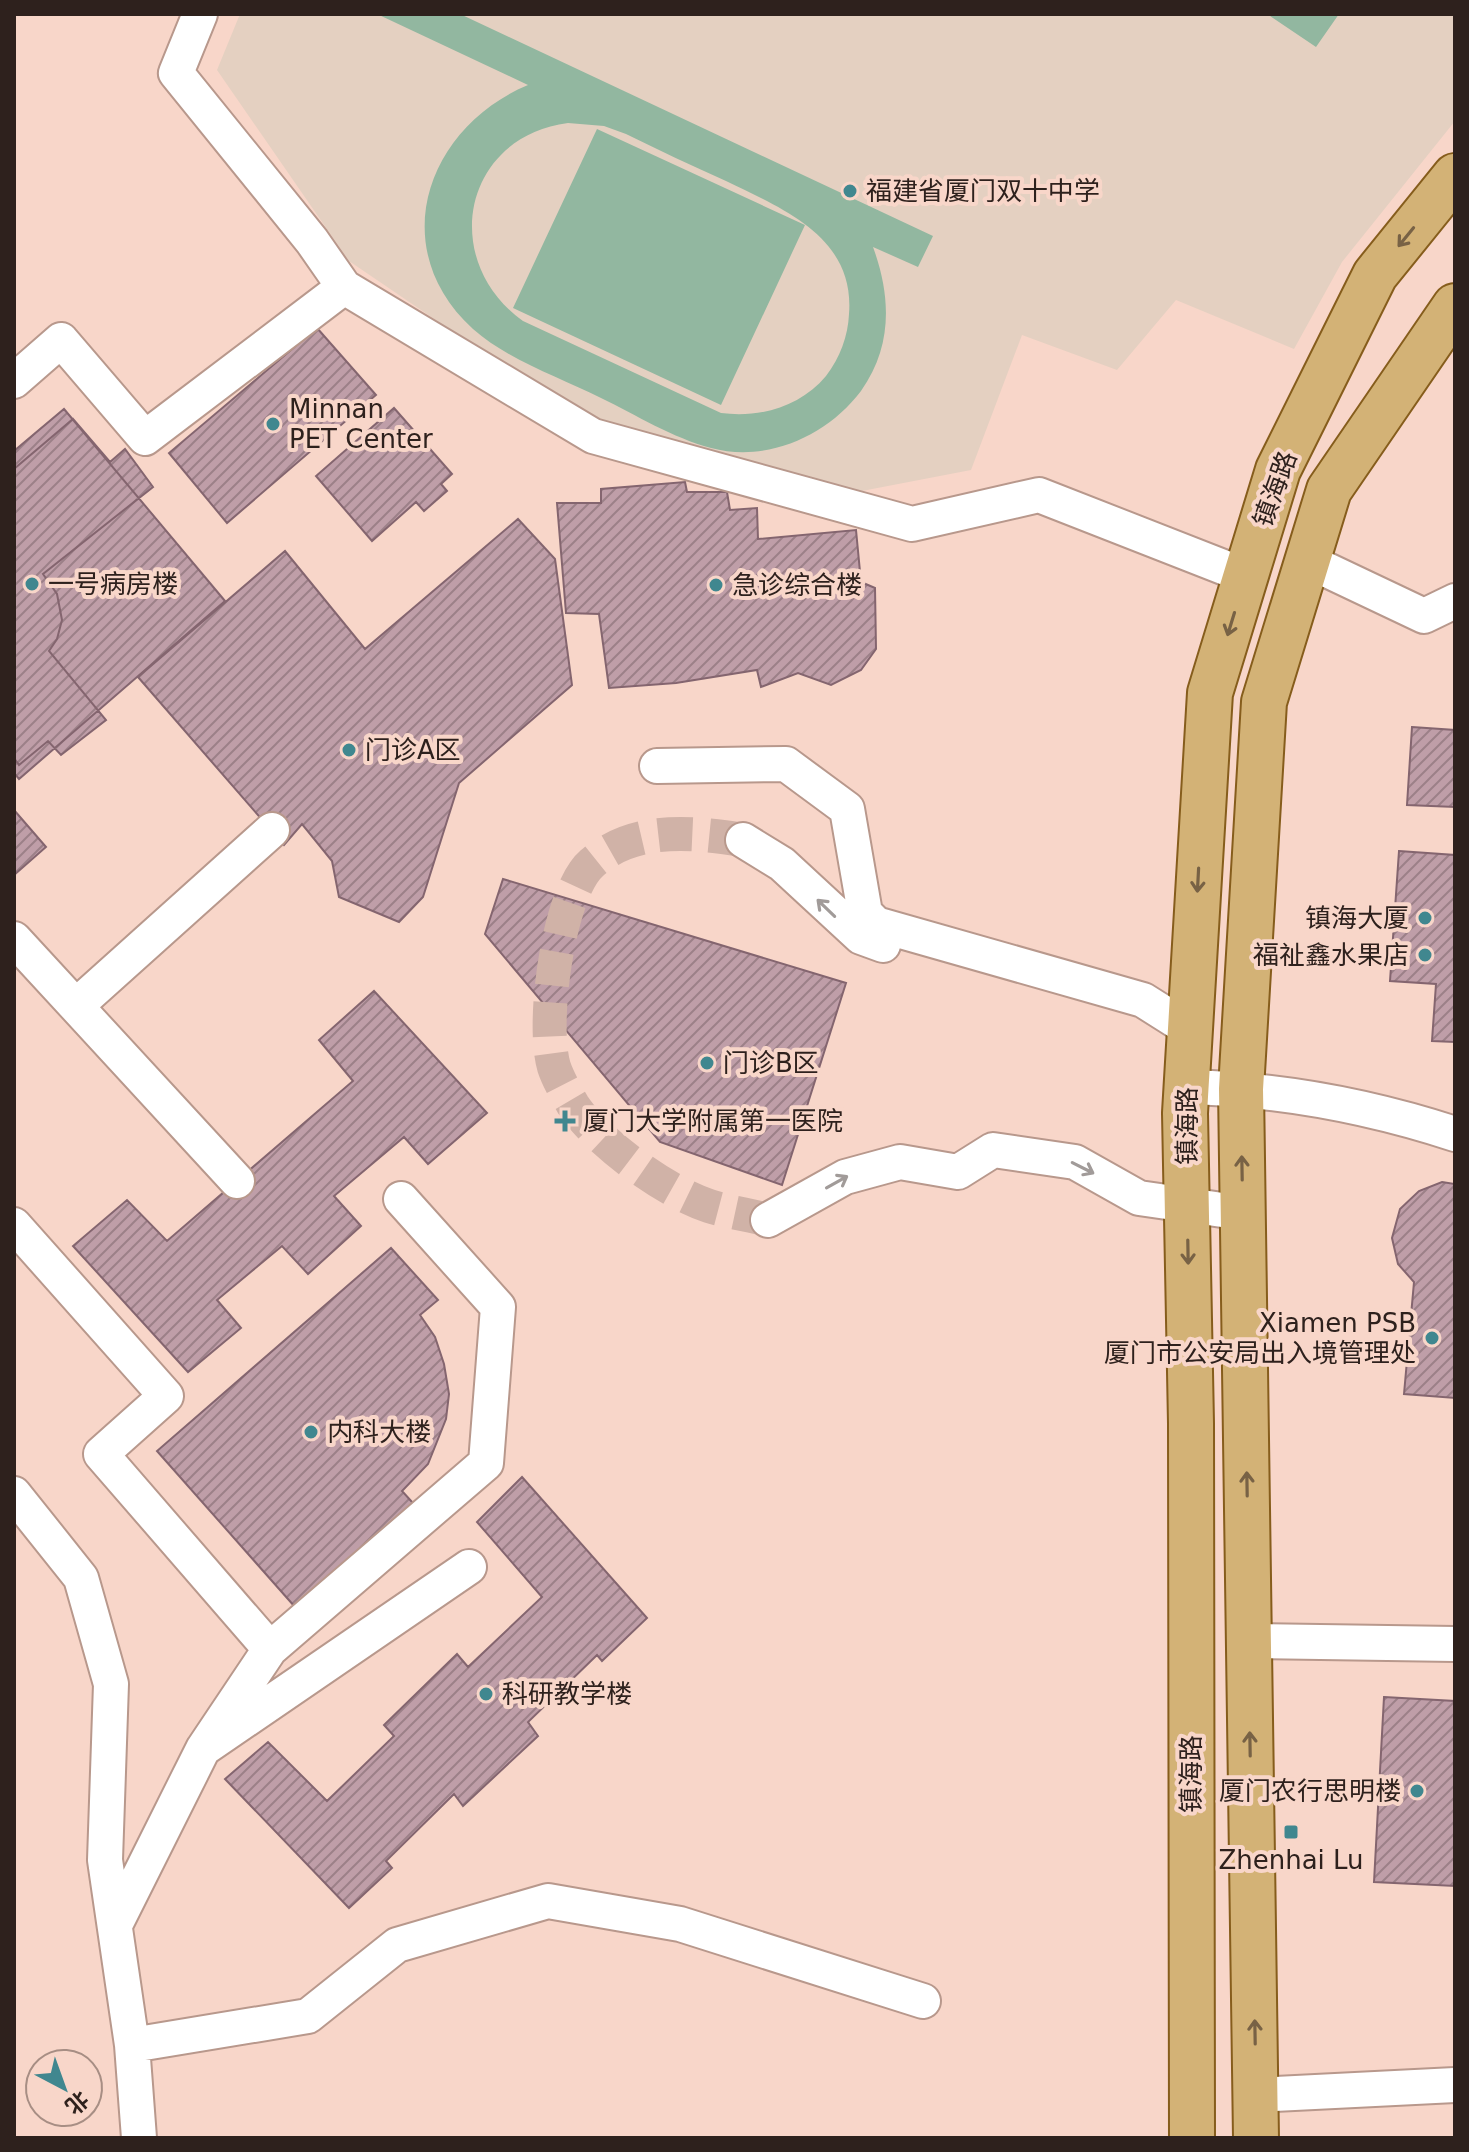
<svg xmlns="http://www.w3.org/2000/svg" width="1469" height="2152" viewBox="0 0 1469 2152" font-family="'DejaVu Sans','Noto Sans SC',sans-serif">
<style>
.education{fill:#e4d0c1}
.pitch{fill:#92b7a0;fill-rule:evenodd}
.building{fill:url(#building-hatch);stroke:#84656f;stroke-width:2}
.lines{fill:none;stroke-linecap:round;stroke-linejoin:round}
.minor-tunnel{stroke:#d0b2a7;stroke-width:34;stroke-dasharray:34 17;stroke-linecap:butt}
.minor-casing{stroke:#b8988c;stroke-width:38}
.major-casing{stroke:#865d1c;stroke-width:48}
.minor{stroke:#fff;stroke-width:34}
.major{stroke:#d3b276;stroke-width:44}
.oneway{stroke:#786245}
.oneway2{stroke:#a19b99}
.poi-dot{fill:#40878f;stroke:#f8d6c9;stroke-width:3}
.labels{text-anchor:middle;stroke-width:8;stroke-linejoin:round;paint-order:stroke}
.poi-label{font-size:26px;fill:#2e211d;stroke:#f8d6c9;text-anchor:start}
.street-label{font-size:26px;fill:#2e211d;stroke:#f8d6c9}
</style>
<defs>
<pattern id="building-hatch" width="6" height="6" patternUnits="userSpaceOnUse" patternTransform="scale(2)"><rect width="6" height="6" fill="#bf9ea8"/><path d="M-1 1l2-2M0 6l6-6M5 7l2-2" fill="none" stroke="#9c8088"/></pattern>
</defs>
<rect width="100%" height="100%" fill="#f8d6c9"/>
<path class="education" d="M 240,14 L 1455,14 L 1455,121 L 1342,262 L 1294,349 L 1176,300 L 1117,370 L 1022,335 L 971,470 L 841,495 L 577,416 L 349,261 L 217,70 Z"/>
<path class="pitch" d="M 377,14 L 460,14 L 933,236 L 918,267 L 873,247 C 891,296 893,346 861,391 C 827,436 767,463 711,448 C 673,438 636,415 601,398 C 559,377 508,360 473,329 C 384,248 427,127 528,85 ZM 568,123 L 604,126 L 626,134 C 659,150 692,166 726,181 C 783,209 855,237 849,314 C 848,336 840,358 826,376 C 800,407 760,418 721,413 L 523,321 C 439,261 462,137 568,123 Z
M 1267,14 L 1339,14 L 1316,47 Z
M 597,129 L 805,225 L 721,405 L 513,308 Z"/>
<path class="building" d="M 317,328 L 376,395 L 227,523 L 169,453 Z
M 394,408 L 452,474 L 441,484 L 447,491 L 424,511 L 416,502 L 372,541 L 316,476 Z
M 64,409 L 225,601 L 19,779 L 14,773 L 14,451 Z
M 73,419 L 110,462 L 125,449 L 153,487 L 43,574 L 57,594 L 62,620 L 57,639 L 49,651 L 106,720 L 61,755 L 48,741 L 19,765 L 14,758 L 14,469 Z
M 685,482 L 687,492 L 727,492 L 730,510 L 757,508 L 758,539 L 856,530 L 861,582 L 875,588 L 876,649 L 861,670 L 831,685 L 798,673 L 761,687 L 757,670 L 676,683 L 609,688 L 599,614 L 566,613 L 557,503 L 601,503 L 601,489 Z
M 518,519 L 555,559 L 572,685 L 459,783 L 423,897 L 399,922 L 339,897 L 332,861 L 302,824 L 284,845 L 138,677 L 285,551 L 365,649 Z
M 1412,727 L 1455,730 L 1455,807 L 1407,805 Z
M 14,810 L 46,847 L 14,875 Z
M 1399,851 L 1455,855 L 1455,1042 L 1432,1041 L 1436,984 L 1390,981 Z
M 503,879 L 846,983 L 782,1185 L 660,1142 L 485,934 Z
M 374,991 L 487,1113 L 428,1164 L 404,1137 L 334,1196 L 361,1226 L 308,1274 L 282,1246 L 217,1300 L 241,1328 L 188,1372 L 73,1246 L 127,1200 L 167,1241 L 353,1081 L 319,1040 Z
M 1442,1182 L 1455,1184 L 1455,1398 L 1404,1394 L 1414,1282 L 1398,1264 L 1392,1238 L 1400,1209 L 1419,1191 Z
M 391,1248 L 438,1300 L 420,1315 L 435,1337 L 444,1364 L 449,1394 L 446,1419 L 428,1464 L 402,1491 L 422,1513 L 303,1616 L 157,1451 Z
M 522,1477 L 647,1618 L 602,1661 L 597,1655 L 528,1722 L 538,1736 L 463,1806 L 454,1794 L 386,1861 L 392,1868 L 349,1908 L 225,1779 L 268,1742 L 327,1801 L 394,1736 L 384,1725 L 457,1654 L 468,1667 L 542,1597 L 477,1522 Z
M 1384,1697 L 1455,1701 L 1455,1886 L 1374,1882 Z"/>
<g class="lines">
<path class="minor-tunnel" d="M 743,840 C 692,832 634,826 592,863 C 558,892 541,1024 554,1067 C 558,1079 567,1095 573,1105 C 598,1143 666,1192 709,1206 C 728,1212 749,1215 768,1220"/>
<g class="minor-casing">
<path id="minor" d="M 200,14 L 176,73 L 312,241 L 344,287 L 593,436 L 912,524 L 1039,495 L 1246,576
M 14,381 L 61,340 L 145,438 L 344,287
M 1308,561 L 1424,616 L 1455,601
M 657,766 L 786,764 L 847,809 L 865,913 L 876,924 L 1143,1000 L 1189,1029
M 743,840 L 782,864 L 861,937 L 883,945
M 14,939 L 237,1181
M 76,1006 L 272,830
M 1186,1087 C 1276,1089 1369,1106 1455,1134
M 768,1220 L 845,1177 L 900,1162 L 958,1172 L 993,1150 L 1075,1162 L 1139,1198 L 1243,1213
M 14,1225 L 166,1396 L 101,1454 L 270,1649 L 486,1463 L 498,1307 L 401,1199
M 14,1494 L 81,1578 L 111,1684 L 105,1860 L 132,2045 L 308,2016 L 397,1945 L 548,1901 L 680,1924 L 923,2001
M 1249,1641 L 1455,1644
M 203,1749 L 469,1567
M 115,1925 L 203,1749 L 270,1649
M 132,2045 L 139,2138
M 1256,2095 L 1455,2085"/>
</g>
<g class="major-casing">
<path id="major" d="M 1192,2138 L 1191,1423 L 1185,1113 L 1210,693 L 1278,470 L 1375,275 L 1455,176
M 1256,2138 L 1241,1089 L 1264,702 L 1329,490 L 1455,306"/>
</g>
<use href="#minor" class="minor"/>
<use href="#major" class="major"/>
</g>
<defs><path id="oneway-shaft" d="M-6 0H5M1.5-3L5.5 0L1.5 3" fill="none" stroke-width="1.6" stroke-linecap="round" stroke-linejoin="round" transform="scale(2)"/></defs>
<g class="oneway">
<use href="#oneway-shaft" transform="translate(1406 237) rotate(129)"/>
<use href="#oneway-shaft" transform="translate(1231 624) rotate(107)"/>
<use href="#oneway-shaft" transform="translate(1198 880) rotate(93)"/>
<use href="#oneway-shaft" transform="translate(1242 1168) rotate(-91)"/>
<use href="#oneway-shaft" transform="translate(1188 1252) rotate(89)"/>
<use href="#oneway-shaft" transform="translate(1247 1484) rotate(-91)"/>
<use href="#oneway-shaft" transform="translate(1250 1744) rotate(-91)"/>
<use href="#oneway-shaft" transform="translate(1255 2032) rotate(-91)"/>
</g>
<g class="oneway2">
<use href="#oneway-shaft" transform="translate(826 908) rotate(-136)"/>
<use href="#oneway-shaft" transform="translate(1083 1168) rotate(27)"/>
<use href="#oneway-shaft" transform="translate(837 1182) rotate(-29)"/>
</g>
<g class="poi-dot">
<circle cx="850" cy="191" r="8"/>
<circle cx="273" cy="424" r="8"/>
<circle cx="32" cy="584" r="8"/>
<circle cx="716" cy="585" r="8"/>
<circle cx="349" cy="750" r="8"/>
<circle cx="1425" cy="918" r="8"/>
<circle cx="1425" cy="955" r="8"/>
<circle cx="707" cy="1063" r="8"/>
<path d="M561 1109h8v8h8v8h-8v8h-8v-8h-8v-8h8z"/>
<circle cx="1432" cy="1338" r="8"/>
<circle cx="311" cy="1432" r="8"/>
<circle cx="486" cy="1694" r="8"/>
<circle cx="1417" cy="1791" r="8"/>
<rect x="1283" y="1824" width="16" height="16" rx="4"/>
</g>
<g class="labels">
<g class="poi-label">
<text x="866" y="200">福建省厦门双十中学</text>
<text x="289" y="418">Minnan<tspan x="289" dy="30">PET Center</tspan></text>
<text x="48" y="593">一号病房楼</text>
<text x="732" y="594">急诊综合楼</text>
<text x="365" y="759">门诊A区</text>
<text x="1409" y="927" text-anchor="end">镇海大厦</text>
<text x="1409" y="964" text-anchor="end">福祉鑫水果店</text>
<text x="723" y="1072">门诊B区</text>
<text x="583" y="1130">厦门大学附属第一医院</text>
<text x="1416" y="1332" text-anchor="end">Xiamen PSB<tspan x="1416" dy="30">厦门市公安局出入境管理处</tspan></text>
<text x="327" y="1441">内科大楼</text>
<text x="502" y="1703">科研教学楼</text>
<text x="1401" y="1800" text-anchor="end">厦门农行思明楼</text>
<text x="1291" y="1869" text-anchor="middle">Zhenhai Lu</text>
</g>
<g class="street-label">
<text transform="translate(1275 489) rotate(-70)" y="9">镇海路</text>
<text transform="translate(1187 1126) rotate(-90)" y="9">镇海路</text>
<text transform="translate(1191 1774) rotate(-90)" y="9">镇海路</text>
</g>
</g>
<rect width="1469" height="2152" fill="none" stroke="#2e211d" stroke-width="32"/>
<g transform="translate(64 2088) rotate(139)"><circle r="38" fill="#f8d6c9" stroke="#a78e84" stroke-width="2"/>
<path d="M0-6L14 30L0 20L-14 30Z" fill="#40878f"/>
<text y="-12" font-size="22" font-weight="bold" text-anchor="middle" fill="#2e211d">北</text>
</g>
</svg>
